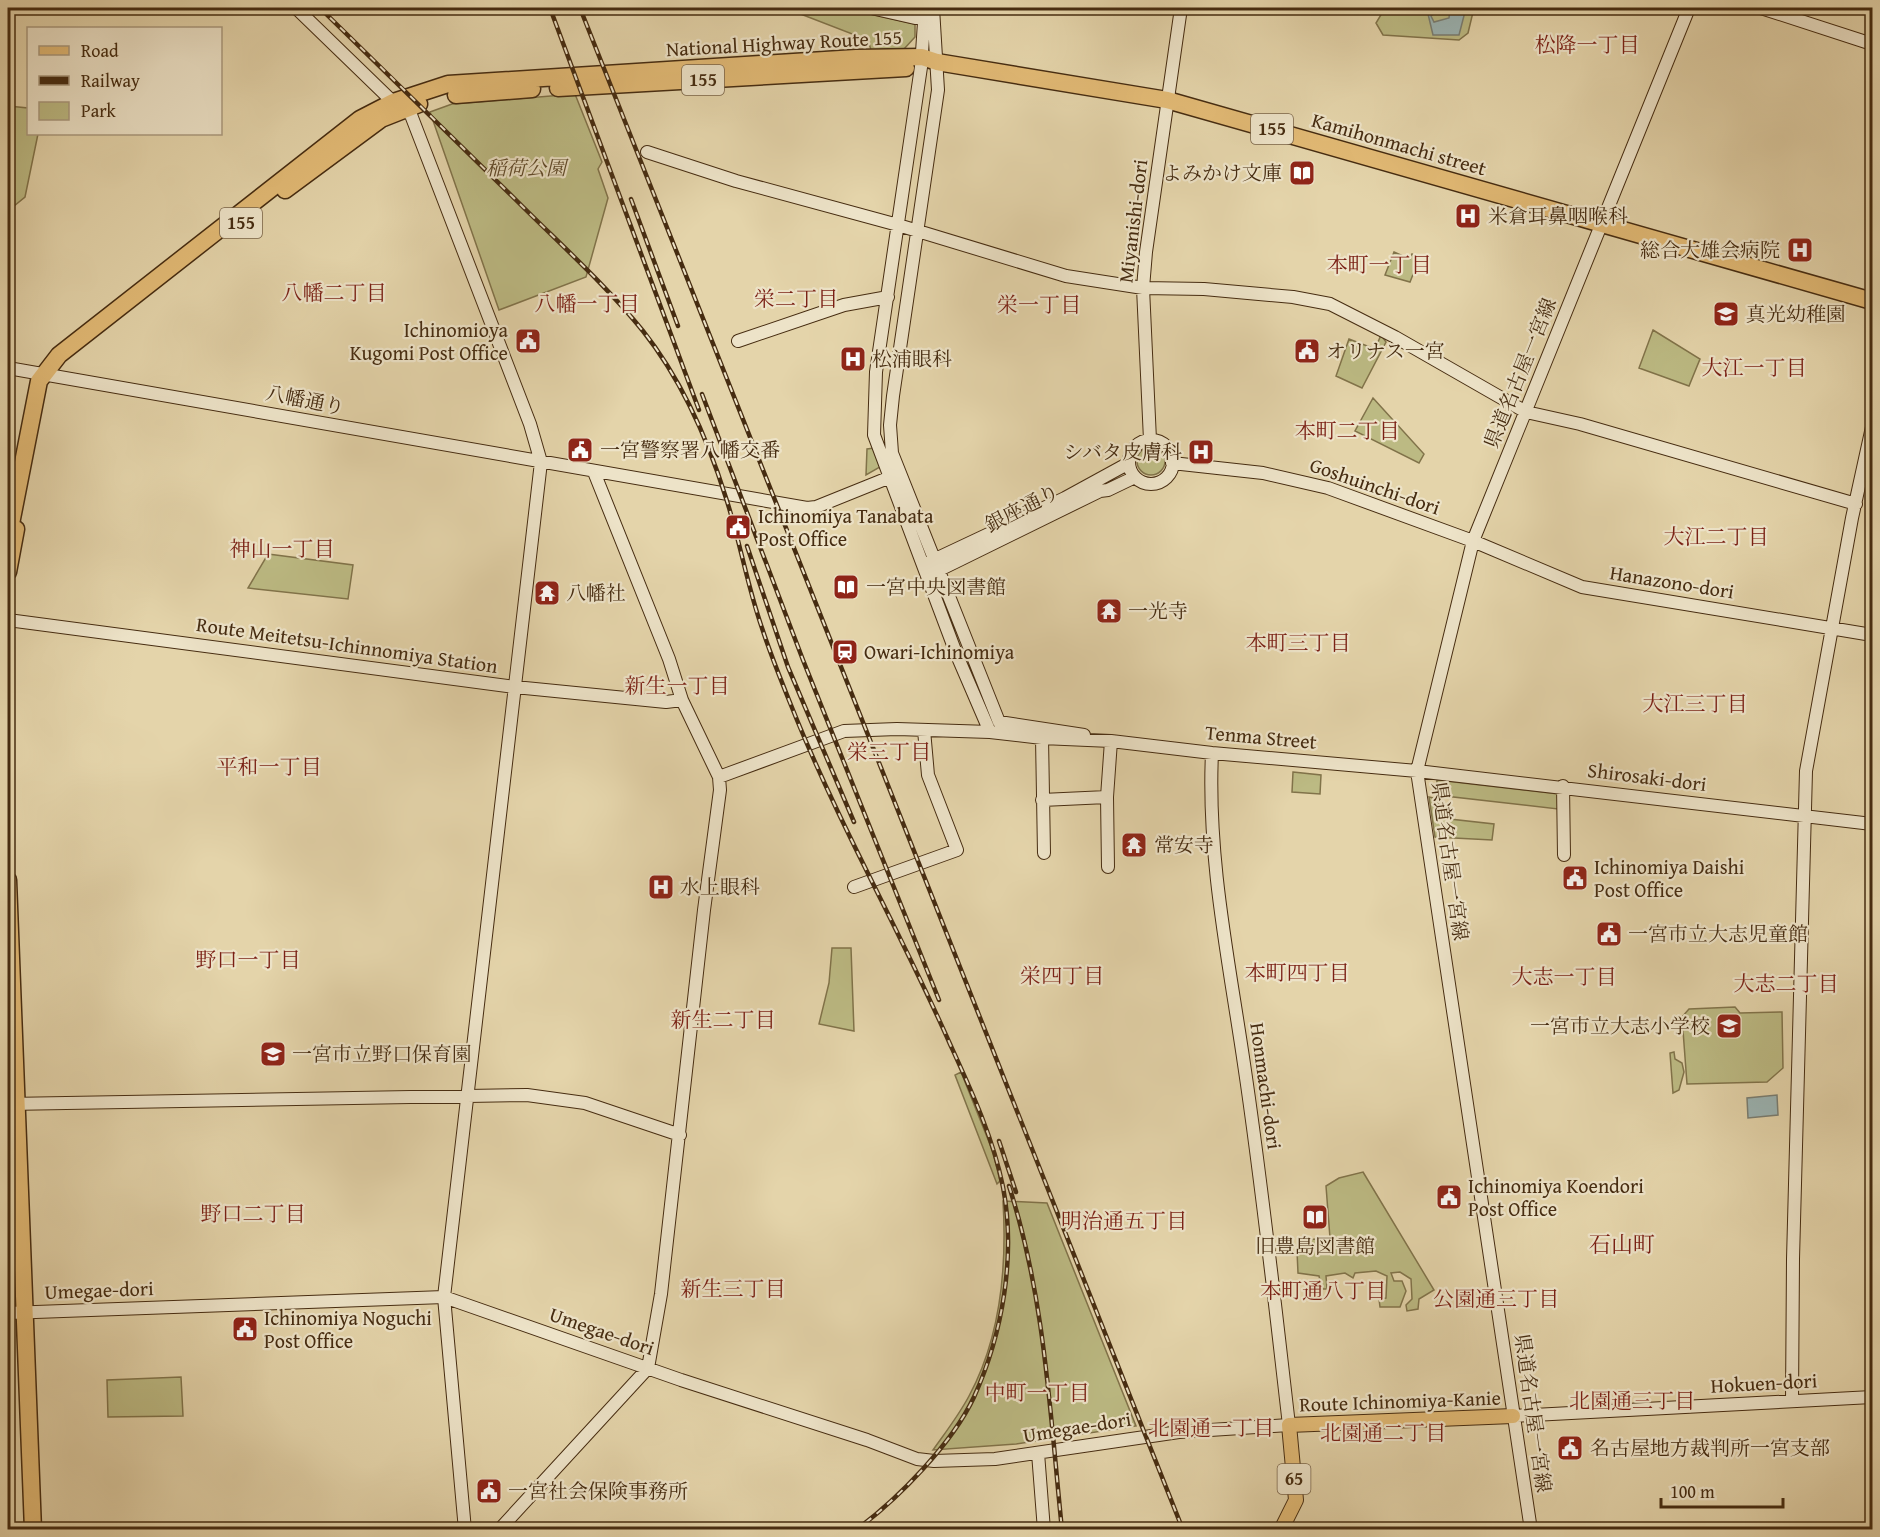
<svg xmlns="http://www.w3.org/2000/svg" width="1880" height="1537" viewBox="0 0 1880 1537" font-family="'Gentium Book Plus','Noto Serif JP',serif">
<style>
.green{fill:#bcba83;stroke:#81734a;stroke-width:1.5}
.water{fill:#9bb5b5;stroke:#797e73;stroke-width:1.5}
.lines{fill:none;stroke-linecap:round;stroke-linejoin:round}
.secondary-casing{stroke:#462c11;stroke-width:14}
.primary-casing{stroke:#462c11;stroke-width:16}
.highway-casing{stroke:#462c11;stroke-width:19}
.secondary{stroke:#ede3c8;stroke-width:12}
.primary{stroke:#e2ba75;stroke-width:14}
.highway{stroke:#e2ba75;stroke-width:16}
.rail-casing{stroke:#462c11;stroke-width:4.5}
.rail{stroke:#ede3c8;stroke-width:2;stroke-dasharray:7;stroke-linecap:butt}
.labels{text-anchor:middle;stroke-width:4.5;stroke-linejoin:round;paint-order:stroke}
.shield{fill:#ede3c8;stroke:#786348;stroke-width:1.5}
.shield-label{font-size:18px;font-weight:bold;fill:#462c11}
.street-label{font-size:20px;fill:#462c11;stroke:#ede3c8}
.park-label{font-size:20px;font-style:italic;fill:#5e4828;stroke:#ede3c8}
.poi-label{font-size:20px;fill:#462c11;stroke:#ede3c8;text-anchor:start}
.neighbourhood-label{font-size:21px;fill:#7a1f14;stroke:#ede3c8}
.quarter-label{font-size:22px;fill:#7a1f14;stroke:#ede3c8}
</style>
<rect width="100%" height="100%" fill="#e4d4aa"/>
<filter id="stains"><feTurbulence type="fractalNoise" baseFrequency=".00333" numOctaves="4"/><feColorMatrix values="0 0 0 0 .2 0 0 0 0 .09 0 0 0 0 .02 0 0 0 .5 -.17"/></filter>
<radialGradient id="worn" r=".72"><stop offset=".6" stop-color="#630" stop-opacity="0"/><stop offset="1" stop-color="#630" stop-opacity=".3"/></radialGradient>
<path class="green" d="M 785,8 L 844,8 L 915,24 L 915,37 L 904,49 L 871,50 L 868,40 Z
M 1385,8 L 1474,8 L 1468,33 L 1459,40 L 1383,35 L 1376,23 Z
M 575,94 L 602,162 L 598,169 L 608,198 L 586,277 L 499,310 L 430,112 L 452,104 Z
M 8,106 L 28,108 L 28,134 L 38,134 L 25,197 L 14,206 L 8,206 Z
M 1394,252 L 1410,259 L 1412,254 L 1420,257 L 1410,282 L 1385,275 Z
M 1653,330 L 1700,359 L 1689,386 L 1639,368 Z
M 1381,335 L 1386,342 L 1362,388 L 1336,376 L 1349,339 L 1375,349 Z
M 1373,398 L 1424,454 L 1419,463 L 1355,431 Z
M1137 461a14 14 0 1 1 28 0a14 14 0 1 1-28 0Z
M 874,448 L 880,467 L 866,475 L 867,449 Z
M 268,554 L 353,565 L 348,599 L 248,588 Z
M 1293,772 L 1321,775 L 1320,794 L 1292,792 Z
M 1437,780 L 1559,794 L 1558,809 L 1436,795 Z
M 1429,797 L 1438,799 L 1441,818 L 1494,824 L 1492,840 L 1435,837 Z
M 832,948 L 851,948 L 854,1031 L 819,1024 L 829,983 Z
M 1735,1007 L 1740,1013 L 1782,1012 L 1783,1068 L 1767,1082 L 1687,1084 L 1682,1017 L 1689,1009 Z
M 1674,1052 L 1675,1059 L 1682,1063 L 1684,1072 L 1679,1090 L 1673,1093 L 1670,1053 Z
M 961,1072 L 993,1152 L 1000,1181 L 997,1184 L 955,1075 Z
M 1363,1172 L 1434,1290 L 1419,1299 L 1418,1309 L 1407,1311 L 1406,1305 L 1412,1299 L 1411,1279 L 1400,1272 L 1391,1273 L 1394,1281 L 1402,1281 L 1406,1291 L 1400,1307 L 1380,1307 L 1379,1299 L 1386,1298 L 1387,1276 L 1376,1271 L 1355,1273 L 1353,1278 L 1345,1273 L 1326,1276 L 1327,1289 L 1322,1289 L 1319,1276 L 1298,1273 L 1297,1251 L 1303,1250 L 1304,1240 L 1330,1238 L 1326,1186 L 1339,1178 Z
M 1003,1201 L 1047,1203 L 1136,1426 L 1016,1444 L 933,1450 C 945,1433 959,1415 969,1396 C 1001,1337 1007,1267 1003,1201 Z
M 181,1377 L 183,1416 L 108,1417 L 107,1380 Z"/>
<path class="water" d="M 1436,8 L 1442,8 L 1431,16 L 1434,22 L 1449,18 L 1450,8 L 1466,8 L 1459,35 L 1433,35 L 1428,14 Z
M 1777,1095 L 1778,1115 L 1748,1118 L 1747,1098 Z"/>
<g class="lines">
<g class="secondary-casing">
<path id="secondary" d="M 296,8 L 393,102 L 411,115 L 530,424 L 541,462 L 444,1297 L 465,1530
M 871,8 L 915,18 L 932,17
M 925,8 L 921,67 L 876,372 L 874,435 L 956,653 L 990,732
M 933,8 L 938,90 L 893,396 L 890,425 L 892,453 L 999,722
M 1761,8 L 1872,44
M 647,152 L 736,181 L 898,225 L 1066,276 L 1143,288 L 1204,289 L 1293,297 L 1330,304 L 1395,337 L 1526,412 L 1580,424 L 1856,504
M 738,341 L 844,305 L 888,297
M 8,368 L 807,508 L 816,507 L 888,478
M 1150,440 L 1143,288 L 1146,252 L 1181,8
M1129 462a22 22 0 1 1 44 0a22 22 0 1 1-44 0Z
M 1172,463 L 1263,473 L 1328,488 L 1473,541 L 1582,587 L 1872,635
M 927,563 L 1065,498 L 1129,463
M 931,574 L 1100,491 L 1108,490 L 1135,477
M 8,620 L 515,687 L 666,702 L 682,700
M 999,722 L 1084,735
M 1042,738 L 1044,853
M 719,777 L 844,731 L 897,729 L 990,732 L 1042,738 L 1111,741 L 1212,753 L 1417,771 L 1872,824
M 1563,786 L 1564,855
M 1042,800 L 1107,797
M 1108,867 L 1107,797 L 1111,741
M 854,887 L 957,850 L 928,775 L 924,730
M 8,1104 L 527,1095 L 585,1103 L 680,1135
M 8,1313 L 444,1297 L 681,1380 L 867,1440 L 917,1459 L 934,1461 L 995,1459 L 1179,1432 L 1289,1425 C 1275,1305 1262,1184 1244,1064 C 1229,961 1207,858 1212,753
M 1792,1401 L 1793,1259 L 1806,771 L 1852,518 L 1872,427
M 1513,1416 L 1872,1397
M 1038,1453 L 1044,1530
M 499,1530 L 648,1368 L 661,1294 L 704,910 L 720,790 L 719,777 L 682,700 L 669,659 L 594,472
M 1531,1530 L 1417,771 L 1473,541 L 1689,8"/>
</g>
<g class="primary-casing">
<path id="primary" d="M 1281,1530 L 1296,1500 L 1289,1425 L 1513,1416"/>
</g>
<g class="highway-casing">
<path id="highway" d="M 558,88 L 906,68
M 456,95 L 532,89
M 285,190 L 381,119 L 419,104
M 8,539 L 39,381 L 59,355 L 360,119 L 393,102 L 448,84 L 856,58 L 922,57 L 937,62 L 1167,100 L 1872,301
M 8,572 L 16,529
M 8,880 L 33,1530"/>
</g>
<use href="#secondary" class="secondary"/>
<use href="#primary" class="primary"/>
<use href="#highway" class="highway"/>
<g class="rail-casing">
<path id="rail" d="M 320,8 C 386,72 452,137 518,202 C 560,244 606,285 643,331 C 681,379 708,440 726,498 C 740,541 747,585 762,628 C 772,659 785,690 797,720 C 842,830 902,935 950,1044 C 971,1090 993,1137 1003,1187 C 1016,1255 1003,1333 974,1397 C 952,1444 898,1499 856,1530
M 550,8 L 699,410
M 580,8 L 1183,1530
M 631,199 L 678,326
M 702,394 L 803,660 L 939,1000
M 747,546 L 788,667 L 854,822
M 999,1141 L 1016,1192
M 1009,1186 C 1045,1297 1050,1414 1062,1530"/>
</g>
<use href="#rail" class="rail"/>
</g>
<defs>
<g id="library-square" transform="scale(1.35)"><rect x="-9" y="-9" width="18" height="18" rx="4" fill="#8f2418" stroke="#ede3c8"/><path d="M-6-4Q-3-5.5-.7-3.5V5Q-3 3-6 4ZM6-4Q3-5.5 .7-3.5V5Q3 3 6 4Z" fill="#fff"/></g>
<g id="hospital-square" transform="scale(1.35)"><rect x="-9" y="-9" width="18" height="18" rx="4" fill="#8f2418" stroke="#ede3c8"/><path d="M-5-5h3v3.5h4V-5h3V5h-3V1.5h-4V5h-3Z" fill="#fff"/></g>
<g id="school-square" transform="scale(1.35)"><rect x="-9" y="-9" width="18" height="18" rx="4" fill="#8f2418" stroke="#ede3c8"/><path d="M0-5L7-2L0 1L-7-2ZM-4 1L0 2.5L4 1V4Q0 6-4 4Z" fill="#fff"/></g>
<g id="civic-square" transform="scale(1.35)"><rect x="-9" y="-9" width="18" height="18" rx="4" fill="#8f2418" stroke="#ede3c8"/><path d="M-.6-6.5H3V-4.5H.6V-3L4-1V1h2V6H-6V1h2V-1L-.6-3ZM-1.2 2.5V6h2.4V2.5Z" fill="#fff"/></g>
<g id="temple-square" transform="scale(1.35)"><rect x="-9" y="-9" width="18" height="18" rx="4" fill="#8f2418" stroke="#ede3c8"/><path d="M0-6L5-2H3V0L6.5 2.5H4V6H1.5V3h-3V6H-4V2.5H-6.5L-3 0V-2H-5Z" fill="#fff"/></g>
<g id="station-square" transform="scale(1.35)"><rect x="-9" y="-9" width="18" height="18" rx="4" fill="#8f2418" stroke="#ede3c8"/><path d="M-3-6H3Q5-6 5-4V2Q5 4 3 4L4.5 6H3L1.5 4h-3L-3 6H-4.5L-3 4Q-5 4-5 2V-4Q-5-6-3-6ZM-3.5-4v3h7v-3ZM-3.5 1v1.5H-2V1ZM2 1v1.5H3.5V1Z" fill="#fff"/></g>
</defs>
<g fill-rule="evenodd">
<use href="#library-square" x="1302" y="173"/>
<use href="#hospital-square" x="1468" y="216"/>
<use href="#hospital-square" x="1800" y="250"/>
<use href="#school-square" x="1726" y="314"/>
<use href="#civic-square" x="528" y="341"/>
<use href="#civic-square" x="1307" y="351"/>
<use href="#hospital-square" x="853" y="359"/>
<use href="#civic-square" x="580" y="450"/>
<use href="#hospital-square" x="1201" y="452"/>
<use href="#civic-square" x="738" y="527"/>
<use href="#library-square" x="846" y="587"/>
<use href="#temple-square" x="547" y="593"/>
<use href="#temple-square" x="1109" y="611"/>
<use href="#station-square" x="845" y="652"/>
<use href="#temple-square" x="1134" y="845"/>
<use href="#civic-square" x="1575" y="878"/>
<use href="#hospital-square" x="661" y="887"/>
<use href="#civic-square" x="1609" y="934"/>
<use href="#school-square" x="1729" y="1026"/>
<use href="#school-square" x="273" y="1054"/>
<use href="#civic-square" x="1449" y="1197"/>
<use href="#library-square" x="1315" y="1217"/>
<use href="#civic-square" x="245" y="1329"/>
<use href="#civic-square" x="1570" y="1448"/>
<use href="#civic-square" x="489" y="1491"/>
</g>
<g class="labels">
<g class="shield">
<rect x="682" y="65" width="42" height="30" rx="4.5"/>
<rect x="1251" y="114" width="42" height="30" rx="4.5"/>
<rect x="220" y="208" width="42" height="30" rx="4.5"/>
<rect x="1277.5" y="1464" width="33" height="30" rx="4.5"/>
</g>
<g class="shield-label">
<text x="703" y="86">155</text>
<text x="1272" y="135">155</text>
<text x="241" y="229">155</text>
<text x="1294" y="1485">65</text>
</g>
<g class="street-label">
<text transform="translate(784 43) rotate(-3)" y="7">National Highway Route 155</text>
<text transform="translate(1399 144) rotate(16)" y="7">Kamihonmachi street</text>
<text transform="translate(1133 221) rotate(-83)" y="7">Miyanishi-dori</text>
<text transform="translate(1520 373) rotate(-68)" y="7">県道名古屋一宮線</text>
<text transform="translate(305 400) rotate(11)" y="7">八幡通り</text>
<text transform="translate(1375 486) rotate(19)" y="7">Goshuinchi-dori</text>
<text transform="translate(1022 508) rotate(-27)" y="7">銀座通り</text>
<text transform="translate(1672 582) rotate(9)" y="7">Hanazono-dori</text>
<text transform="translate(347 645) rotate(8)" y="7">Route Meitetsu-Ichinnomiya Station</text>
<text transform="translate(1261 737) rotate(5)" y="7">Tenma Street</text>
<text transform="translate(1647 777) rotate(7)" y="7">Shirosaki-dori</text>
<text transform="translate(1450 861) rotate(82)" y="7">県道名古屋一宮線</text>
<text transform="translate(1266 1086) rotate(82)" y="7">Honmachi-dori</text>
<text transform="translate(99 1290) rotate(-2)" y="7">Umegae-dori</text>
<text transform="translate(602 1331) rotate(19)" y="7">Umegae-dori</text>
<text transform="translate(1764 1383) rotate(-3)" y="7">Hokuen-dori</text>
<text transform="translate(1400 1401) rotate(-2)" y="7">Route Ichinomiya-Kanie</text>
<text transform="translate(1533 1413) rotate(82)" y="7">県道名古屋一宮線</text>
<text transform="translate(1077 1427) rotate(-9)" y="7">Umegae-dori</text>
</g>
<g class="park-label">
<text x="526" y="175">稲荷公園</text>
</g>
<g class="poi-label">
<text x="1282" y="180" text-anchor="end">よみかけ文庫</text>
<text x="1488" y="223">米倉耳鼻咽喉科</text>
<text x="1780" y="257" text-anchor="end">総合大雄会病院</text>
<text x="1746" y="321">真光幼稚園</text>
<text x="508" y="337" text-anchor="end">Ichinomioya<tspan x="508" dy="23">Kugomi Post Office</tspan></text>
<text x="1326" y="358">オリナス一宮</text>
<text x="872" y="366">松浦眼科</text>
<text x="600" y="457">一宮警察署八幡交番</text>
<text x="1182" y="459" text-anchor="end">シバタ皮膚科</text>
<text x="758" y="523">Ichinomiya Tanabata<tspan x="758" dy="23">Post Office</tspan></text>
<text x="866" y="594">一宮中央図書館</text>
<text x="566" y="600">八幡社</text>
<text x="1128" y="618">一光寺</text>
<text x="864" y="659">Owari-Ichinomiya</text>
<text x="1154" y="852">常安寺</text>
<text x="1594" y="874">Ichinomiya Daishi<tspan x="1594" dy="23">Post Office</tspan></text>
<text x="680" y="894">水上眼科</text>
<text x="1628" y="941">一宮市立大志児童館</text>
<text x="1710" y="1033" text-anchor="end">一宮市立大志小学校</text>
<text x="292" y="1061">一宮市立野口保育園</text>
<text x="1468" y="1193">Ichinomiya Koendori<tspan x="1468" dy="23">Post Office</tspan></text>
<text x="1315" y="1253" text-anchor="middle">旧豊島図書館</text>
<text x="264" y="1325">Ichinomiya Noguchi<tspan x="264" dy="23">Post Office</tspan></text>
<text x="1590" y="1455">名古屋地方裁判所一宮支部</text>
<text x="508" y="1498">一宮社会保険事務所</text>
</g>
<g class="neighbourhood-label">
<text x="1587" y="52">松降一丁目</text>
<text x="1379" y="272">本町一丁目</text>
<text x="334" y="300">八幡二丁目</text>
<text x="796" y="306">栄二丁目</text>
<text x="587" y="311">八幡一丁目</text>
<text x="1039" y="312">栄一丁目</text>
<text x="1754" y="375">大江一丁目</text>
<text x="1347" y="438">本町二丁目</text>
<text x="1716" y="544">大江二丁目</text>
<text x="282" y="556">神山一丁目</text>
<text x="1298" y="650">本町三丁目</text>
<text x="677" y="693">新生一丁目</text>
<text x="1695" y="711">大江三丁目</text>
<text x="889" y="759">栄三丁目</text>
<text x="269" y="774">平和一丁目</text>
<text x="248" y="967">野口一丁目</text>
<text x="1297" y="980">本町四丁目</text>
<text x="1062" y="983">栄四丁目</text>
<text x="1564" y="984">大志一丁目</text>
<text x="1786" y="991">大志二丁目</text>
<text x="723" y="1027">新生二丁目</text>
<text x="253" y="1221">野口二丁目</text>
<text x="1124" y="1228">明治通五丁目</text>
<text x="733" y="1296">新生三丁目</text>
<text x="1323" y="1298">本町通八丁目</text>
<text x="1496" y="1306">公園通三丁目</text>
<text x="1037" y="1400">中町一丁目</text>
<text x="1632" y="1408">北園通三丁目</text>
<text x="1211" y="1435">北園通一丁目</text>
<text x="1383" y="1440">北園通二丁目</text>
</g>
<g class="quarter-label">
<text x="1622" y="1252">石山町</text>
</g>
</g>
<rect width="1880" height="1537" fill="none" stroke="#e4d4aa" stroke-width="30"/>
<rect x="9" y="9" width="1862" height="1519" fill="none" stroke="#462c11" stroke-width="3"/>
<rect x="15" y="15" width="1850" height="1507" fill="none" stroke="#462c11" stroke-width="1.5"/>
<rect x="27" y="27" width="195" height="108" fill="#ede3c8" stroke="#aa9a7f" stroke-width="1.5"/>
<rect x="39" y="46" width="30" height="9" fill="#e2ba75" stroke="#aa9a7f" stroke-width="1.5"/>
<text x="81" y="57" font-size="18" fill="#462c11">Road</text>
<rect x="39" y="76" width="30" height="9" fill="#462c11" stroke="#aa9a7f" stroke-width="1.5"/>
<text x="81" y="87" font-size="18" fill="#462c11">Railway</text>
<rect x="39" y="102" width="30" height="18" fill="#bcba83" stroke="#aa9a7f" stroke-width="1.5"/>
<text x="81" y="117" font-size="18" fill="#462c11">Park</text>
<path d="M1661 1498v9h122v-9" fill="none" stroke="#462c11" stroke-width="3"/>
<text x="1670" y="1498" font-size="18" fill="#462c11" stroke="#ede3c8" stroke-width="4.5" paint-order="stroke">100 m</text>
<rect width="100%" height="100%" filter="url(#stains)"/>
<rect width="100%" height="100%" fill="url(#worn)"/>
</svg>
